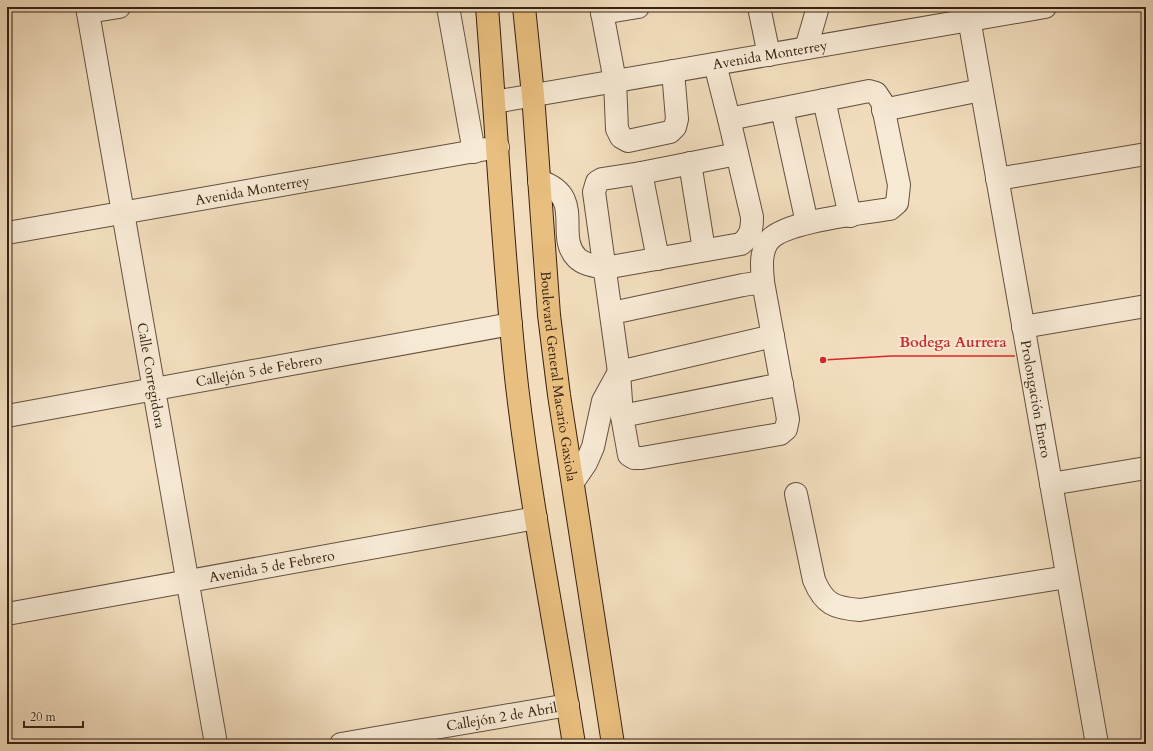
<svg xmlns="http://www.w3.org/2000/svg" width="1153" height="751" viewBox="0 0 1153 751" font-family="Cardo,serif">
<style>
.lines{fill:none;stroke-linecap:round;stroke-linejoin:round}
.minor-casing{stroke:#64503e;stroke-width:24}
.major-casing{stroke:#352113;stroke-width:24}
.minor{stroke:#f7ead5;stroke-width:22}
.major{stroke:#e9bf7f;stroke-width:22}
.labels{text-anchor:middle;stroke-width:3.5;stroke-linejoin:round;paint-order:stroke}
.street-label{font-size:14px;fill:#352113;stroke:#f7ead5}
.leader{fill:none;stroke:#d62828;stroke-width:1.5}
.callout-dot{fill:#d62828;stroke:#f7ead5;stroke-width:1.5}
.callout-label{font-size:15px;text-anchor:middle;font-weight:bold;fill:#d62828;stroke:#f7ead5;stroke-width:3.5;stroke-linejoin:round;paint-order:stroke}
</style>
<rect width="100%" height="100%" fill="#f2debe"/>
<filter id="stains"><feTurbulence type="fractalNoise" baseFrequency=".005" numOctaves="4"/><feColorMatrix values="0 0 0 0 .2 0 0 0 0 .09 0 0 0 0 .02 0 0 0 .5 -.17"/></filter>
<radialGradient id="worn" r=".72"><stop offset=".6" stop-color="#630" stop-opacity="0"/><stop offset="1" stop-color="#630" stop-opacity=".3"/></radialGradient>
<g class="lines">
<g class="minor-casing">
<g id="minor">
<path id="s1" d="M 87,7 L 216,744"/>
<path d="M 448,7 L 474,152"/>
<path d="M 601,7 L 615,81 L 617,129 L 621,137 L 628,141 L 670,132 L 675,127 L 677,119 L 673,71"/>
<path d="M 759,7 L 769,55"/>
<path id="s2" d="M 967,7 L 1097,744"/>
<path d="M 88,12 L 119,7"/>
<path d="M 602,13 L 638,7"/>
<path d="M 806,48 L 818,7"/>
<path d="M 715,64 L 729,119 L 869,91 L 876,93 L 882,102 L 899,185 L 897,203 L 890,209 C 865,213 780,221 767,243 C 760,255 762,269 763,282"/>
<path d="M 824,100 L 850,216"/>
<path id="s3" d="M 494,102 L 1045,7"/>
<path d="M 782,109 L 807,223"/>
<path d="M 883,110 L 981,90"/>
<path d="M 690,163 L 704,250"/>
<path d="M 641,173 L 658,259"/>
<path d="M 997,179 L 1146,154"/>
<path d="M 539,181 C 587,196 554,235 577,258 C 584,265 596,266 605,268 L 741,244 C 751,236 752,229 752,217 L 729,119"/>
<path id="s4" d="M 7,233 L 498,147"/>
<path d="M 612,313 L 743,285 L 763,282 L 788,419 L 786,429 L 780,434 L 642,458 L 634,458 L 629,455 L 622,416 L 619,372 L 594,192 L 597,182 L 602,179 L 641,173 L 737,154"/>
<path d="M 1023,327 L 1146,306"/>
<path id="s5" d="M 7,416 L 511,324"/>
<path d="M 622,416 L 782,384"/>
<path d="M 573,482 L 586,463 L 593,447 L 603,401 L 619,372 L 773,336"/>
<path d="M 1051,484 L 1146,468"/>
<path d="M 796,494 L 814,580 C 824,604 834,608 860,610 L 1067,577"/>
<path id="s6" d="M 7,614 L 536,518"/>
<path id="s7" d="M 341,744 L 568,705"/>
</g>
</g>
<g class="major-casing">
<g id="major">
<path d="M 487,7 C 497,133 503,261 517,386 C 531,506 555,625 574,744"/>
<path id="s8" d="M 524,7 L 533,95 L 549,315 L 559,395 L 613,744"/>
</g>
</g>
<use href="#minor" class="minor"/>
<use href="#major" class="major"/>
</g>
<g class="labels">
<g class="street-label">
<text dy="5" stroke="none"><textPath href="#s3" startOffset="280">Avenida Monterrey</textPath></text>
<text dy="5" stroke="none"><textPath href="#s4" startOffset="249">Avenida Monterrey</textPath></text>
<text dy="5" stroke="none"><textPath href="#s5" startOffset="256">Callejón 5 de Febrero</textPath></text>
<text dy="5" stroke="none"><textPath href="#s1" startOffset="374">Calle Corregidora</textPath></text>
<text dy="5" stroke="none"><textPath href="#s8" startOffset="371">Boulevard General Macario Gaxiola</textPath></text>
<text dy="5" stroke="none"><textPath href="#s2" startOffset="398">Prolongación Enero</textPath></text>
<text dy="5" stroke="none"><textPath href="#s6" startOffset="269">Avenida 5 de Febrero</textPath></text>
<text dy="5" stroke="none"><textPath href="#s7" startOffset="163">Callejón 2 de Abril</textPath></text>
</g>
</g>
<path class="leader" d="M823 360L891 356H1015"/>
<circle class="callout-dot" cx="823" cy="360" r="4"/>
<g class="callout-label">
<text x="953" y="347">Bodega Aurrera</text>
</g>
<rect width="1153" height="751" fill="none" stroke="#f2debe" stroke-width="24"/>
<rect x="8" y="8" width="1137" height="735" fill="none" stroke="#352113" stroke-width="2"/>
<rect x="12" y="12" width="1129" height="727" fill="none" stroke="#352113"/>
<path d="M24 721v6h59v-6" fill="none" stroke="#352113" stroke-width="2"/>
<text x="30" y="721" font-size="12" fill="#352113" stroke="#f7ead5" stroke-width="3" paint-order="stroke">20 m</text>
<rect width="100%" height="100%" filter="url(#stains)"/>
<rect width="100%" height="100%" fill="url(#worn)"/>
</svg>
